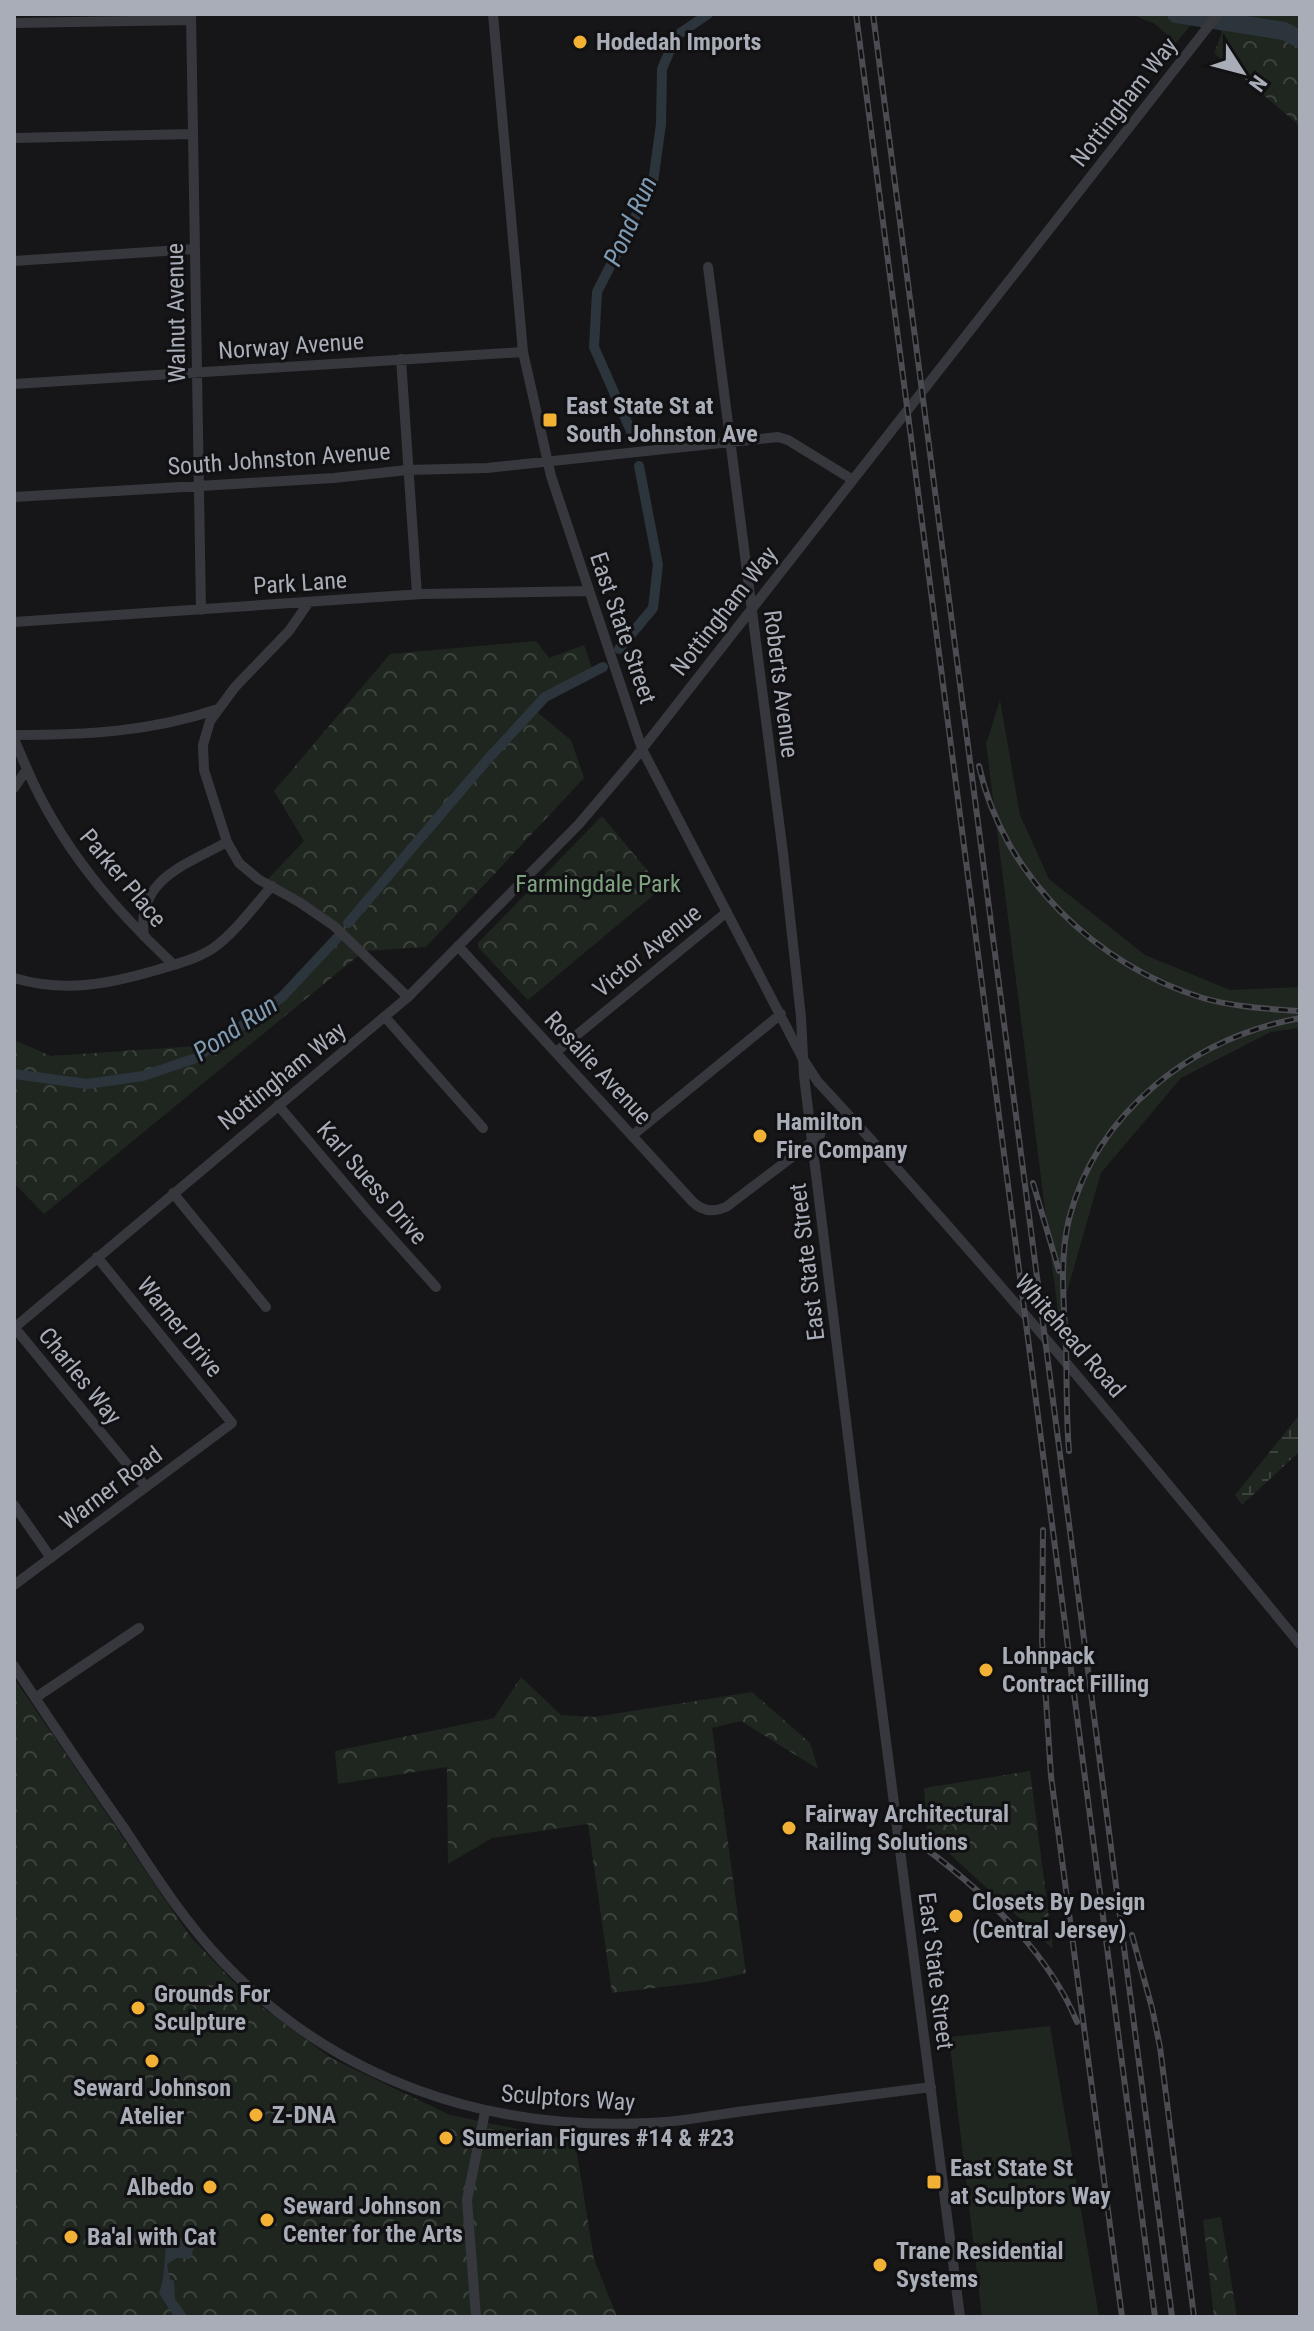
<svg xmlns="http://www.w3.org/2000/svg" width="1314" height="2331" viewBox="0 0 1314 2331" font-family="'Roboto Condensed',sans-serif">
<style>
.green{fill:#1e261f}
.forest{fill:url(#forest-crowns)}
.wetland{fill:url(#wetland-marsh)}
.water{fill:#2c353c}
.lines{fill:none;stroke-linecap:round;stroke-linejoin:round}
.canal{stroke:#2c353c;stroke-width:10}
.river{stroke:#2c353c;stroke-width:18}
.minor{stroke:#37383d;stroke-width:10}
.rail-casing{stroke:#4a4c52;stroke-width:6}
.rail{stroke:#111113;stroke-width:3;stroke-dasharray:9;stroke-linecap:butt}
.poi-dot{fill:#f2b134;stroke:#111113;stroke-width:3}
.labels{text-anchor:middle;stroke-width:6;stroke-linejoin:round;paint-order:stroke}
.poi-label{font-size:24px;font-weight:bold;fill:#a8adb8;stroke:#111113;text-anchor:start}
.street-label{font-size:24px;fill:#a8adb8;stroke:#111113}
.park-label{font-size:24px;fill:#7fa381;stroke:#111113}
.water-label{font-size:26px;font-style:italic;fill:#7f9bb3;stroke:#111113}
</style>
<defs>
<pattern id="forest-crowns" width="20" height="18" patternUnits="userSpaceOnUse" patternTransform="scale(2)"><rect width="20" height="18" fill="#1e261f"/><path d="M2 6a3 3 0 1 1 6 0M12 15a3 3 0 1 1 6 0" fill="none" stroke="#3c433d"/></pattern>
<pattern id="wetland-marsh" width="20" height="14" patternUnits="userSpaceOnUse" patternTransform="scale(2)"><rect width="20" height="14" fill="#1e261f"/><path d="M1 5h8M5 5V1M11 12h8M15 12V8" fill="none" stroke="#3c433d"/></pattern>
</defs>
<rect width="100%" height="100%" fill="#161618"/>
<path class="green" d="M 1131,14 L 1200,14 L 1176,43 L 1155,24 Z
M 1000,700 L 1020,815 L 1049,879 L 1145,955 L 1230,990 L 1300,987 L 1300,1028 L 1271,1032 L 1181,1078 L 1101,1173 L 1059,1320 L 986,744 Z
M 1050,2026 L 1099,2317 L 982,2317 L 949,2037 Z"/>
<path class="forest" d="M 1213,14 L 1300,14 L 1300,126 L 1214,53 L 1222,33 L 1214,19 L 1209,17 Z
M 536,641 L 549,658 L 584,645 L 594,674 L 531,707 L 571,740 L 584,778 L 426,947 L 364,951 L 44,1214 L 14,1183 L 14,1040 L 51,1056 L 211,1045 L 291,991 L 339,929 L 267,880 L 304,841 L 274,791 L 390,654 Z
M 602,816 L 662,888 L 528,1000 L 478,947 L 478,943 Z
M 521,1677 L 561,1715 L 594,1717 L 752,1692 L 810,1743 L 818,1769 L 741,1721 L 712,1728 L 746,1973 L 705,1982 L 612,1993 L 588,1824 L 492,1838 L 448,1864 L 447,1767 L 338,1784 L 335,1751 L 494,1718 Z
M 14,1678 L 190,1936 L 247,1996 L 331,2058 L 450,2115 L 575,2141 L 594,2259 L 617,2317 L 14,2317 Z
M 1030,1771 L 1053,1949 L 927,1833 L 924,1788 Z
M 1221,2217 L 1237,2317 L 1214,2317 L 1203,2220 Z"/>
<path class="wetland" d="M 1300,1414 L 1300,1451 L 1242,1505 L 1235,1495 Z"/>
<path class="water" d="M 204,2234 L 208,2237 L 196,2242 L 190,2259 L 177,2258 L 167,2264 L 170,2279 L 174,2281 L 175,2299 L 188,2317 L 174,2317 L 159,2293 L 163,2279 L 166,2246 L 181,2238 Z"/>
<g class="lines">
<path class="canal" d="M 634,438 L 594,347 L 597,292 L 653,182 L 661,124 L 662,69 L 676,36 L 708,14
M 619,649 L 653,608 L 658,565 L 639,466
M 348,923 L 487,760 L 545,697 L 603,667
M 14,1074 L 87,1084 L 143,1076 L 196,1058 L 282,997 L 338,937"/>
<path class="river" d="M 1176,14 L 1284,31 L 1300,39"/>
<path class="minor" d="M 191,14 L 201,610
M 493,14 L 523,352 L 551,476 L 642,749 L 803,1059 L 818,1082 C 986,1263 1143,1453 1300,1644
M 14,23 L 191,20
M 14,138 L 193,134
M 14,261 L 195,249
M 708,267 L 783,853 L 801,1017 L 804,1076 L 869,1609 L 960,2317
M 401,359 L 417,594
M 14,384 L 523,352
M 14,497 L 334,478 L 407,470 L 487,468 L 778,437 L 788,440 L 853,480
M 309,602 L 289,631 L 235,687 L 210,721 L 203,745 L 204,770 L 227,842 L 239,863 L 258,879 L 299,902 L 334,926 L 408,997
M 14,622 L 422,594 L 589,591
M 14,735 C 84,735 151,732 218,709
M 14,739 L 27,769 L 14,788
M 27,769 C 60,846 113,908 174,965
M 144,936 C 136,879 186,865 227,842
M 458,946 L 691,1200 C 701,1211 712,1213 726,1207 L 812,1142
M 14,978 C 65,993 110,984 160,969 C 177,964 196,959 212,949 C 235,933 253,907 272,886
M 385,1017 L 483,1128
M 556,1052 L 727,912
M 278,1105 L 367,1210 L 436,1287
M 633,1135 L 781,1014
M 816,1149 L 822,1128 L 834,1121 L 854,1122
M 173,1193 L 266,1307
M 14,1327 L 146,1487
M 14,1328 L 408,997 L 579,824 L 635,758 L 1218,14
M 14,1505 L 51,1558
M 14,1585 L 232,1423 L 97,1257
M 14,1666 C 51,1722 88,1777 126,1831 C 156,1877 185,1922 223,1962 C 336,2081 487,2131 649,2123 C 681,2122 713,2115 745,2111 C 807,2103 869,2095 931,2087
M 35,1698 L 139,1628
M 476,2317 L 467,2200 L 485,2112"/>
<g class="rail-casing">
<path id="rail" d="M 856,14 L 1155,2317
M 873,14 L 1172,2317
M 979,766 C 1003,876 1097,966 1203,998 C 1234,1007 1268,1009 1300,1011
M 1033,1183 L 1059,1271
M 1069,1451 C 1066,1416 1067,1381 1066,1347 C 1064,1305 1059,1260 1069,1219 C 1097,1111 1193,1038 1300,1018
M 1043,1530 L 1042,1640 L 1051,1776 L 1122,2317
M 925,1848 C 985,1893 1048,1952 1077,2022
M 1132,1935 L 1152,2008 L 1160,2047 L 1194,2317"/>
</g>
<use href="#rail" class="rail"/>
</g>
<g class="poi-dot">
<circle cx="580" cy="42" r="8"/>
<rect x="542" y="412" width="16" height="16" rx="4"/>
<circle cx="760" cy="1136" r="8"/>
<circle cx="986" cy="1670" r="8"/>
<circle cx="789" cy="1828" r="8"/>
<circle cx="956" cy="1916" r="8"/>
<circle cx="138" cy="2008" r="8"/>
<circle cx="152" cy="2061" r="8"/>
<circle cx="256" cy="2115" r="8"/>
<circle cx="446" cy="2138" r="8"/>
<rect x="926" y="2174" width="16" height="16" rx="4"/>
<circle cx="210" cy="2187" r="8"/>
<circle cx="267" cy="2220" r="8"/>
<circle cx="71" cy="2237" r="8"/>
<circle cx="880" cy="2265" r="8"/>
</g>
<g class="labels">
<g class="poi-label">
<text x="596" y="50">Hodedah Imports</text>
<text x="566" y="414">East State St at<tspan x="566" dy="28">South Johnston Ave</tspan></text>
<text x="776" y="1130">Hamilton<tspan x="776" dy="28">Fire Company</tspan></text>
<text x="1002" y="1664">Lohnpack<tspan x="1002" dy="28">Contract Filling</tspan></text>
<text x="805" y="1822">Fairway Architectural<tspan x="805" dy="28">Railing Solutions</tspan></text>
<text x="972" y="1910">Closets By Design<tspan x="972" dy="28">(Central Jersey)</tspan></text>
<text x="154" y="2002">Grounds For<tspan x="154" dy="28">Sculpture</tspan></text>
<text x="152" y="2096" text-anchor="middle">Seward Johnson<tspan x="152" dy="28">Atelier</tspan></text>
<text x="272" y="2123">Z-DNA</text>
<text x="462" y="2146">Sumerian Figures #14 &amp; #23</text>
<text x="950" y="2176">East State St<tspan x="950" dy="28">at Sculptors Way</tspan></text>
<text x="194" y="2195" text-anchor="end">Albedo</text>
<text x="283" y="2214">Seward Johnson<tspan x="283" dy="28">Center for the Arts</tspan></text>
<text x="87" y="2245">Ba'al with Cat</text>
<text x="896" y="2259">Trane Residential<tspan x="896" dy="28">Systems</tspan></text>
</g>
<g class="street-label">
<text transform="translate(1124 102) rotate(-52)" y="8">Nottingham Way</text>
<text transform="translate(176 313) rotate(-91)" y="8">Walnut Avenue</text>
<text transform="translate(291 346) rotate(-4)" y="8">Norway Avenue</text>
<text transform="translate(279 459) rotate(-4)" y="8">South Johnston Avenue</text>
<text transform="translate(300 583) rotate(-4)" y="8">Park Lane</text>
<text transform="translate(724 611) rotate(-52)" y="8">Nottingham Way</text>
<text transform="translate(623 628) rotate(71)" y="8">East State Street</text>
<text transform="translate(781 684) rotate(83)" y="8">Roberts Avenue</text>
<text transform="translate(123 878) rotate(50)" y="8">Parker Place</text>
<text transform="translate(647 951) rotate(-39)" y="8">Victor Avenue</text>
<text transform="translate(598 1068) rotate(47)" y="8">Rosalie Avenue</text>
<text transform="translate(282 1076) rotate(-39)" y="8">Nottingham Way</text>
<text transform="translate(372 1183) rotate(49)" y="8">Karl Suess Drive</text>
<text transform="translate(807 1262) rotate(-97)" y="8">East State Street</text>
<text transform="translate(180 1327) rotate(51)" y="8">Warner Drive</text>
<text transform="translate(1070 1336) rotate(49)" y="8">Whitehead Road</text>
<text transform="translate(80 1376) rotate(51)" y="8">Charles Way</text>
<text transform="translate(111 1488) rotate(-37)" y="8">Warner Road</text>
<text transform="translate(936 1971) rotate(83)" y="8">East State Street</text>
<text transform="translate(568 2098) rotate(4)" y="8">Sculptors Way</text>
</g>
<g class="park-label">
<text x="598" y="892">Farmingdale Park</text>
</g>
<g class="water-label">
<text transform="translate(630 221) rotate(-66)" y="9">Pond Run</text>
<text transform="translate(235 1028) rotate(-34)" y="9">Pond Run</text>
</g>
</g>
<rect width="1314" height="2331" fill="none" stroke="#a8adb8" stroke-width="32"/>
<g transform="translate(1242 72) rotate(126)" stroke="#111113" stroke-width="6" paint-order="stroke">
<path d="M0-6L14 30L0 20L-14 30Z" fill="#a8adb8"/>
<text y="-12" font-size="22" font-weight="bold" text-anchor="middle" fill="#a8adb8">N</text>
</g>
</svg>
